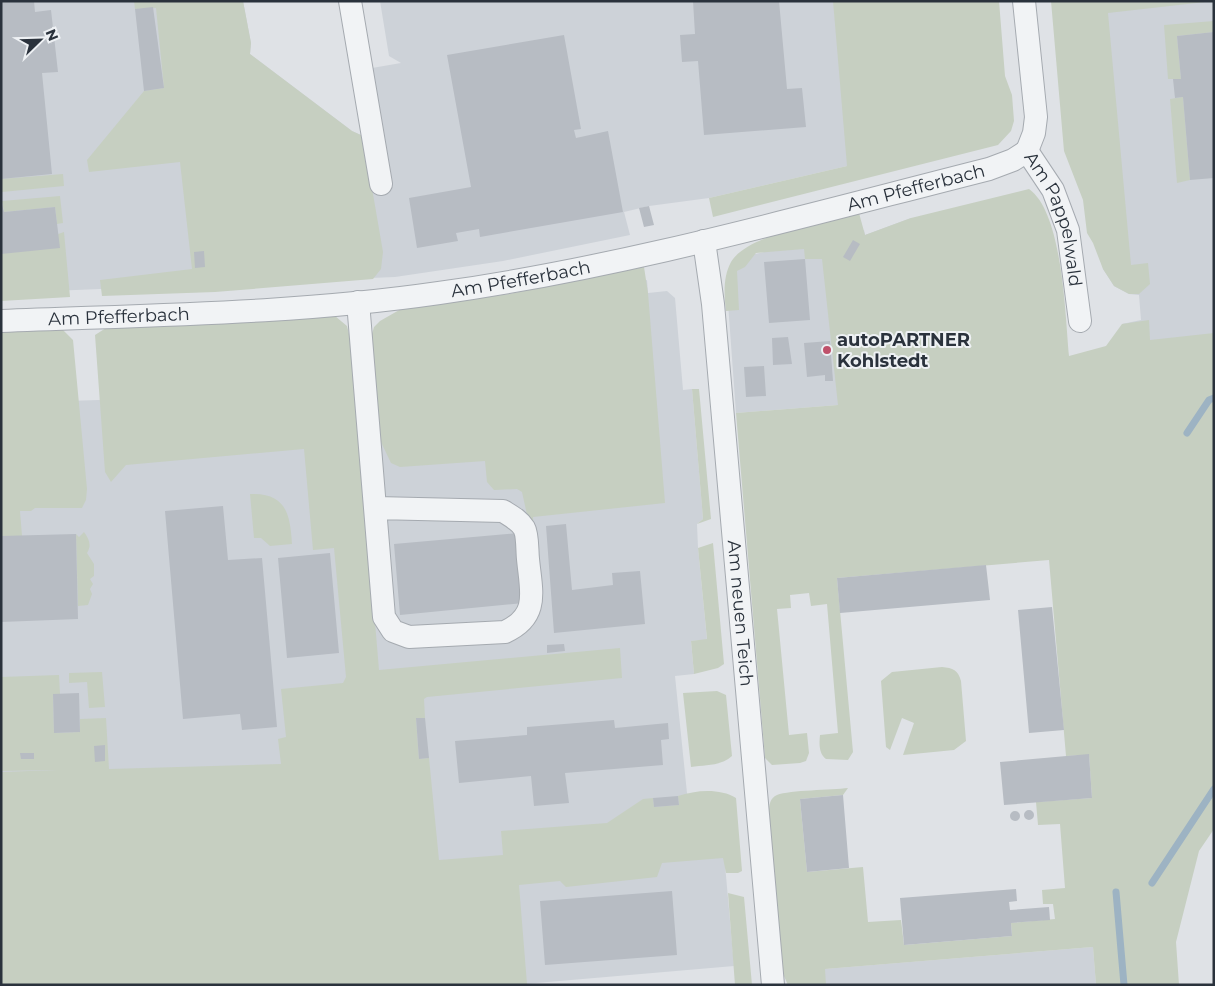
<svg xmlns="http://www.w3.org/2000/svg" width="1215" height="986" viewBox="0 0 1215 986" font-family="Montserrat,sans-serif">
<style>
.built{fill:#cdd2d8}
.green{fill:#c6cfc1}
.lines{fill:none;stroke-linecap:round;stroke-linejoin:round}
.stream{stroke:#9db3c3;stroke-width:7}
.building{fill:#b7bcc3}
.minor-casing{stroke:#a5aab0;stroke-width:24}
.minor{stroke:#f1f3f5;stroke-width:22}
.poi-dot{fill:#bf516b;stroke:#eef1f4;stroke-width:2}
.labels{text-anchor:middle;stroke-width:4;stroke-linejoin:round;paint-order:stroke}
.street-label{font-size:18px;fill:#2a323c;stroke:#eef1f4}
.poi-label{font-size:18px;font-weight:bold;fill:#2a323c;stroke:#eef1f4;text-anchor:start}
</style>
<rect width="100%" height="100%" fill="#dfe2e6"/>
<path class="built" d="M 1,1 L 243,1 L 251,43 L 250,54 L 352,131 L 363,136 L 372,68 L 401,63 L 389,56 L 380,1 L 999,1 L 847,166 L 709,198 L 649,206 L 624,212 L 630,235 L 503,261 L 395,277 L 1,293 Z
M 1072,1 L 1214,1 L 1214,550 L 1122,324 L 1141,320 L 1139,295 L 1129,294 L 1114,286 L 1103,269 Z
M 911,218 L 838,405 L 736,413 L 728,303 L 733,272 L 751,255 L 864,230 L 865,235 Z
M 647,280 L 648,293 L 667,291 L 675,298 L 683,390 L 692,389 L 703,519 L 697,524 L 698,548 L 707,640 L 691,641 L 694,674 L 675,676 L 687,793 L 723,842 L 734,966 L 513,985 L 1,985 L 1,403 L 99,400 Z
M 1093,947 L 1096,985 L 802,985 L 800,971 Z"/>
<path class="green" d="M 134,1 L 243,1 L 251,43 L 250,54 L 352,131 L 363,136 L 383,252 L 381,269 L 373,279 L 215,292 L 102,296 L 100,280 L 192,269 L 180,162 L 89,172 L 87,160 L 144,91 L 164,88 L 156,8 L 135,9 Z
M 833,1 L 999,1 L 1005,76 L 1012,95 L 1014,121 L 1011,131 L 998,145 L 713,217 L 709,198 L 847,166 Z
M 1051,1 L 1214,1 L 1108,13 L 1131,265 L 1148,263 L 1150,284 L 1139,294 L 1129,294 L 1114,286 L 1103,269 L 1093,243 L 1087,233 L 1083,200 L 1064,151 Z
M 1214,21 L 1214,32 L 1177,36 L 1181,79 L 1168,79 L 1164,25 Z
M 1183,97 L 1190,180 L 1177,183 L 1170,99 Z
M 63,174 L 64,186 L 2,192 L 1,179 Z
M 1029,189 C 1063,213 1065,315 1069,356 L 1106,346 L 1122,324 L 1149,320 L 1150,340 L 1214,333 L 1214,829 L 1199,851 L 1176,942 L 1179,985 L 1096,985 L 1093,947 L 825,969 L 826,985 L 788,985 L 783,974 L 769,812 C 769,805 770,798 777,795 C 790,790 832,790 848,788 L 843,795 L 800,799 L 807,872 L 863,867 L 868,922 L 901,920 L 904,945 L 1012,936 L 1011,923 L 1055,919 L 1053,904 L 1043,904 L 1042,890 L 1065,888 L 1060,824 L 1038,825 L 1036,802 L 1092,798 L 1089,755 L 1066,756 L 1049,560 L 837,578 L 853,752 L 848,760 L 826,759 C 819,754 819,744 820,735 L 838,733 L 827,604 L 811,606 L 809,593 L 790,595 L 791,608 L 777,609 L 789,735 L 807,733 L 809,753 L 806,761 L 800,763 L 772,765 L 765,758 L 736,413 L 838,405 L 822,259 L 805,259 L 804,249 L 756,253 L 745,267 L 737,271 L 739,310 L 726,311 C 724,294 723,277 731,262 C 747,234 828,221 859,213 L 865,235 L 911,218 Z
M 60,196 L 63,223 L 57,224 L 55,207 L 4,212 L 2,201 Z
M 64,232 L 70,297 L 1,301 L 1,254 Z
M 644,267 L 648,293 L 665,503 L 533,517 L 534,533 L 529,524 L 522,492 L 517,489 L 494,490 L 487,482 L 485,461 L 400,467 L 391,463 L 380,440 L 372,334 L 374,327 L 380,321 L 401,309 L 509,294 Z
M 335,316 L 347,326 L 352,346 L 379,670 L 620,648 L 622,678 L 427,697 L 424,699 L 425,718 L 416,719 L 419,759 L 429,758 L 439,860 L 503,855 L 501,831 L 607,823 L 643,799 L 653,798 L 654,807 L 679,805 L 678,796 C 696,790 720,788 736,798 L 742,871 L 738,873 L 726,873 L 723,858 L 662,863 L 657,877 L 566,887 L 560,881 L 519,885 L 527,984 L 1,985 L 1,772 L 57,770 L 1,771 L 1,677 L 59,675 L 60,694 L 53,694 L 54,733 L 80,732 L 80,719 L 106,718 L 109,769 L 281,764 L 278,739 L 286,737 L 281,689 L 343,683 L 346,677 L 334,548 L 313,550 L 304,449 L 126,465 L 111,482 L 105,472 L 95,335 L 106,328 Z
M 63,330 L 73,340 L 87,489 L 86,500 L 82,508 L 35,508 L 31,511 L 20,511 L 22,536 L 1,536 L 1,332 Z
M 699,389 L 711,519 L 697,524 L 703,519 L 692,389 Z
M 250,494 C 286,493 290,513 292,544 L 270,546 L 261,538 L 254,538 Z
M 84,532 C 89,539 92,545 87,553 L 94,564 L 94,576 L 90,579 L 93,584 L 90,589 L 92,594 L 88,605 L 78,606 L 76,534 L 79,537 Z
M 713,543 L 724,664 L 718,668 L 694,674 L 691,641 L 707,639 L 698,548 Z
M 942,667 C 953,668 958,670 961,681 L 966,741 L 954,750 L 903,755 L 914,723 L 902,718 L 890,750 L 886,747 L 881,681 L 892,672 Z
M 102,672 L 105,707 L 89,708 L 87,682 L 69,683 L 69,673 Z
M 717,691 L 726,695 L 732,756 C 721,766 705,765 691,767 L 683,693 Z
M 728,893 L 744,897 L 752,985 L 735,985 Z"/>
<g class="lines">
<path class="stream" d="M 1187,433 L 1209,400 L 1214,398
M 1152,883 L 1214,789
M 1116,892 L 1124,985"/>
</g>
<path class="building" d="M 1,1 L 34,1 L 35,12 L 51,10 L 58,72 L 42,73 L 52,174 L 1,179 Z
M 693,1 L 779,1 L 787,89 L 802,88 L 806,127 L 704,135 L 698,61 L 682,62 L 680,35 L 695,34 Z
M 153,7 L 164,88 L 144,91 L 135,9 Z
M 1214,32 L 1214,178 L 1190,180 L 1183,97 L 1175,98 L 1173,79 L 1181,79 L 1177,36 Z
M 564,35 L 581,129 L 574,130 L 576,138 L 608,131 L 623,212 L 480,237 L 479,229 L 456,233 L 458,241 L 417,248 L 409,198 L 471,187 L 447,55 Z
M 1,201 L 4,212 L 55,207 L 60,248 L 1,254 Z
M 649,206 L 654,225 L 644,227 L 639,208 Z
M 853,240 L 860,244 L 850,261 L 843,257 Z
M 204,251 L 205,267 L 195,268 L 194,252 Z
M 805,259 L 810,320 L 769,323 L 764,262 Z
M 788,337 L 792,364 L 773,365 L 772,338 Z
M 830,341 L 833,381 L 825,381 L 825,375 L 807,377 L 804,343 Z
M 764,366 L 766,396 L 746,397 L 744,367 Z
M 223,506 L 228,560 L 262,558 L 277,727 L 242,730 L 240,714 L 183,719 L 165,511 Z
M 566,524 L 572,590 L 613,585 L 612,573 L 640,571 L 645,624 L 554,633 L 546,526 Z
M 518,533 L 524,603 L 400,615 L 394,544 Z
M 76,534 L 78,619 L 1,622 L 1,536 Z
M 330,553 L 339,653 L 287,658 L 278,558 Z
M 986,565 L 990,600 L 840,613 L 837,578 Z
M 1052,607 L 1064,730 L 1029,733 L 1018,610 Z
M 564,644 L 565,651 L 547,653 L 547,645 Z
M 79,693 L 80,732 L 54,733 L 53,694 Z
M 416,718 L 425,718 L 429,758 L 419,759 Z
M 614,720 L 615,728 L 668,723 L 669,739 L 661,740 L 663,765 L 565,773 L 569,803 L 534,806 L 531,776 L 459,783 L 455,741 L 527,735 L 527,727 Z
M 105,745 L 105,761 L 95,762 L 94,746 Z
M 20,753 L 34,753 L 34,759 L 21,759 Z
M 1089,754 L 1092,798 L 1004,805 L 1000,762 Z
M 843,795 L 849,868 L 807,872 L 800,799 Z
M 678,796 L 679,805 L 654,807 L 653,798 Z
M1024 815a5 5 0 1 1 10 0a5 5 0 1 1-10 0Z
M1010 816a5 5 0 1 1 10 0a5 5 0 1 1-10 0Z
M 1016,889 L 1017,901 L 1009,902 L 1010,910 L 1049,907 L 1050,920 L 1011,923 L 1012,936 L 904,945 L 900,898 Z
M 672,891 L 677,955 L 545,965 L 540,901 Z"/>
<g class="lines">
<g class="minor-casing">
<g id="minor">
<path d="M 350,1 L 381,184"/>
<path d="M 1024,1 L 1036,117 L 1034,133 L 1027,151"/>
<path id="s1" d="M 1027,151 L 1053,190 L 1068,230 L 1080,321"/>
<path id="s2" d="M 704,241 L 713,304 L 773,985"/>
<path d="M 358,302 L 384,617 L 393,631 L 409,637 L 505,632 C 540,616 531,591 528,559 C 527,550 528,535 524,528 C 519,520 511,516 503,511 L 376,508"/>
<path id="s3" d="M 1,321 C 147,315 294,314 439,293 C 625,267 807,215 989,169 L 1013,160 L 1027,151"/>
</g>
</g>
<use href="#minor" class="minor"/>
</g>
<circle class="poi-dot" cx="827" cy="350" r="5"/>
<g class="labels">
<g class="street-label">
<text dy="6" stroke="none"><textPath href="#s3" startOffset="928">Am Pfefferbach</textPath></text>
<text dy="6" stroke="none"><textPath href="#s1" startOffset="75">Am Pappelwald</textPath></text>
<text dy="6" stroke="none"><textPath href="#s3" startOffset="522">Am Pfefferbach</textPath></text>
<text dy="6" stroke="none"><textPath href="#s3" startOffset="118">Am Pfefferbach</textPath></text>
<text dy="6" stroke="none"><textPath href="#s2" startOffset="374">Am neuen Teich</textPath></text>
</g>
<g class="poi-label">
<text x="837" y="346">autoPARTNER<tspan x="837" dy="21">Kohlstedt</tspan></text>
</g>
</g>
<rect width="1215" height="986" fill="none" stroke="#2a323c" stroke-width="5"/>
<g transform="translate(40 40) rotate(67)" stroke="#eef1f4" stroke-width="4" paint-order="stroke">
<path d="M0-4L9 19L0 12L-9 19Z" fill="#2a323c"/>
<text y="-8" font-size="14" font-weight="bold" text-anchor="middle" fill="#2a323c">N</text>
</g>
</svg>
